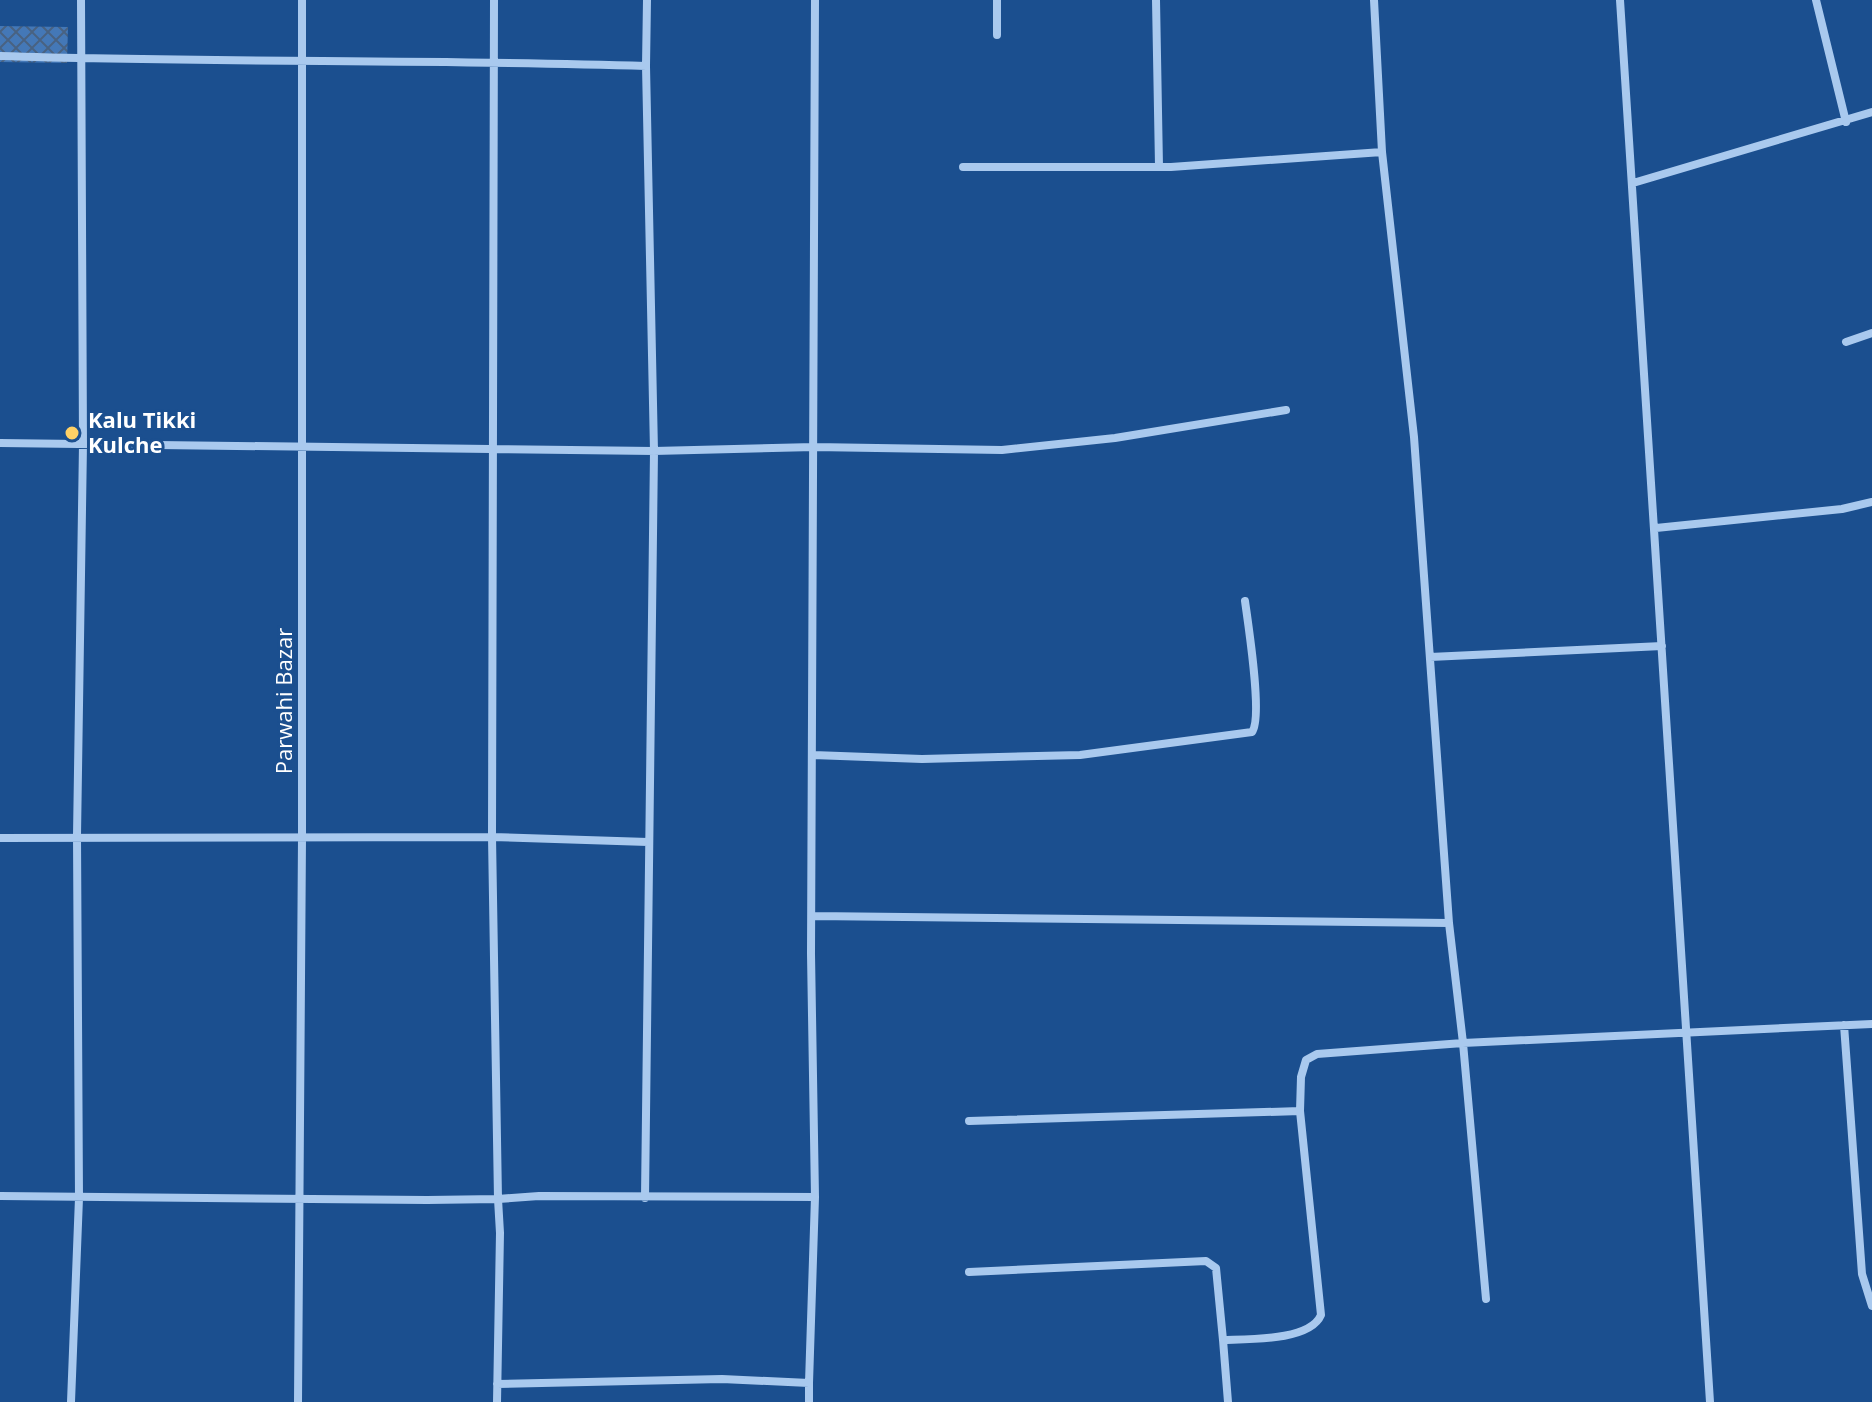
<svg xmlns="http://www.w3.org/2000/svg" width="1872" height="1402" viewBox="0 0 1872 1402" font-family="'Open Sans',sans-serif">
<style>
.building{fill:url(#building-cross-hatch)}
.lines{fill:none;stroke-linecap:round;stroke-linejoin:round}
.minor{stroke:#a9c9ee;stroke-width:8}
.poi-dot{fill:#ffd166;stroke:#1b4f8f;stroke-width:3}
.labels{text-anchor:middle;stroke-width:6;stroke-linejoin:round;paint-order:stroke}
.poi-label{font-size:22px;font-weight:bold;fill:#fff;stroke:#1b4f8f;text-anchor:start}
.street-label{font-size:22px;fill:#fff;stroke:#1b4f8f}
</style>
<defs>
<pattern id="building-cross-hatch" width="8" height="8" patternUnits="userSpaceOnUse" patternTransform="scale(2)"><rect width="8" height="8" fill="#4478b7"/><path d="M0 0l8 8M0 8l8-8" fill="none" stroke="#486282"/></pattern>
</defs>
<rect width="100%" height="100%" fill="#1b4f8f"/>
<path class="building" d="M 0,26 L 68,27 L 67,63 L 0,62 Z"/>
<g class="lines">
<path class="minor" d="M 494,0 L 492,837 L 498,1199 L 539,1196 L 815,1197
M 997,0 L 997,35
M 1156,0 L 1159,166
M 1374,0 L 1382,152 L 1414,437 L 1449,923 L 1463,1043 L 1486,1299
M 1620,0 L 1710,1402
M 1816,0 L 1846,122
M 0,56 C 215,63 430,59 646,66
M 963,167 L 1171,167 L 1382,152
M 1633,183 L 1872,112
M 1846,342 L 1872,333
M 0,443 L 654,451 L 814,447 L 1002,450 L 1115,438 L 1286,410
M 1656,528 L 1842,509 L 1872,502
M 1430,657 L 1662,646
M 813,755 L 922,759 L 1080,755 L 1252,732 C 1263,718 1248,623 1245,601
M 0,838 L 492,837 L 648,842
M 813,916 L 1449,923
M 1844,1025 L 1862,1274 L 1872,1306
M 969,1121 L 1300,1111
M 0,1196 L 427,1200 L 498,1199 L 500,1233 L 497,1402
M 645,1198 L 654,451 L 646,66 L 647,0
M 969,1272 L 1206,1261 L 1216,1268 L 1223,1340
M 809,1383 L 815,1197 L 811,954 L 815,0
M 497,1384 L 722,1379 L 809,1383 L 809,1402
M 71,1402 L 79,1198 L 77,836 L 83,444 L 81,0
M 298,1402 L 302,838 L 302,0
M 1228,1402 L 1223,1340 C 1249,1339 1310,1341 1321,1315 L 1300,1111 L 1301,1077 L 1306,1060 L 1317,1054 L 1463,1043 L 1872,1024"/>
</g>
<circle class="poi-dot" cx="72" cy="433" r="8"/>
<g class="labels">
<g class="poi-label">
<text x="88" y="428">Kalu Tikki<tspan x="88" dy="25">Kulche</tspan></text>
</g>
<g class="street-label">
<text transform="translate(284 701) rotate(-90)" y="8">Parwahi Bazar</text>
</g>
</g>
</svg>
